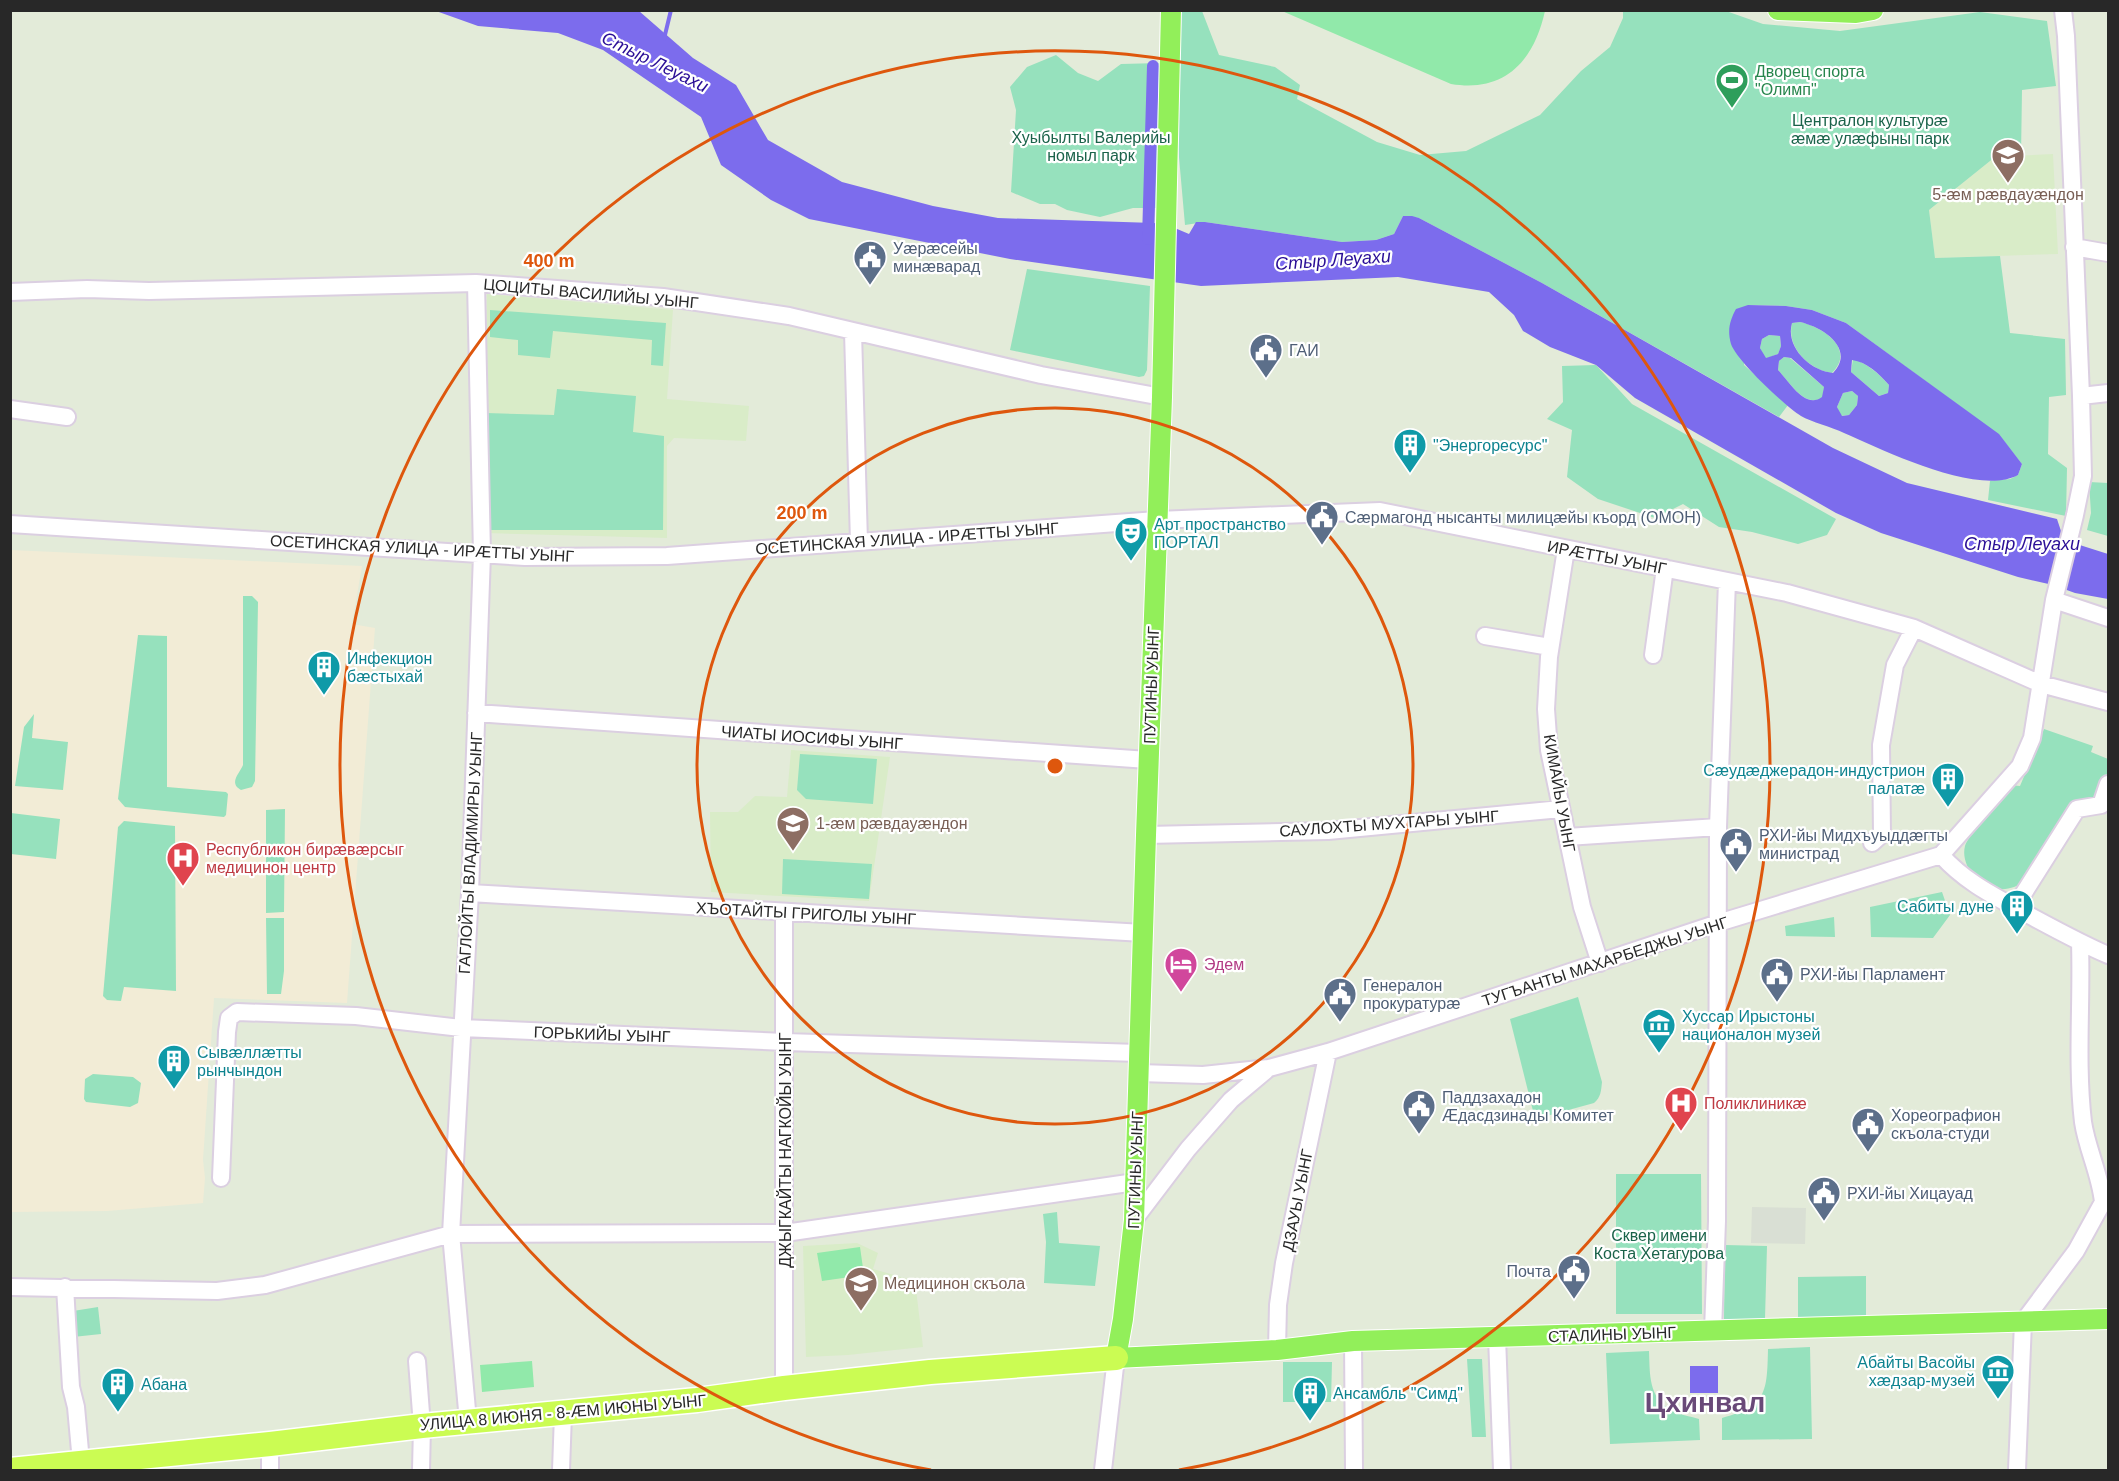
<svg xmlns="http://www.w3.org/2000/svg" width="2119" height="1481" viewBox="0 0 2119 1481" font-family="Helvetica,sans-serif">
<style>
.education{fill:#d9ecc8}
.medical{fill:#f2ecd6}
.green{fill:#96e1bd}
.pitch{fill:#91e9aa}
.plaza{fill:#d9dfd4}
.water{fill:#7c6ced;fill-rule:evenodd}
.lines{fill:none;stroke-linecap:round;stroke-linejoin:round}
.stream{stroke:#7c6ced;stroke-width:4}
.canal{stroke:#7c6ced;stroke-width:12}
.minor-casing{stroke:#dbcfe1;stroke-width:20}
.major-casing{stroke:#fff;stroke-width:22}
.highway-casing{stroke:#fff;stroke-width:27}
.minor{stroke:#fff;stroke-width:16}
.major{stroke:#92ef5a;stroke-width:20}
.highway{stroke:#cbfc53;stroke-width:24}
.ring{fill:none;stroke:#de570d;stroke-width:3}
.labels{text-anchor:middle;stroke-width:4.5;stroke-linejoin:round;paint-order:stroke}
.leisure-label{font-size:16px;fill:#27864d;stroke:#fff;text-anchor:start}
.park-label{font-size:16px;fill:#1a634a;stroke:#fff}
.education-label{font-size:16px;fill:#785e54;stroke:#fff;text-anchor:start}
.service-label{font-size:16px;fill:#4e5e75;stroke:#fff;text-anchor:start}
.street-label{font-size:16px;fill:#282828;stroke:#fff}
.culture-label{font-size:16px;fill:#0d838f;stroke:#fff;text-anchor:start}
.health-label{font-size:16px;fill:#be3a42;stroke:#fff;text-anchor:start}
.hotel-label{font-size:16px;fill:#b23c85;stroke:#fff;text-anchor:start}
.water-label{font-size:18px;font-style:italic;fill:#2a0e96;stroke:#fff}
.town-label{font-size:28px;font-weight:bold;fill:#694978;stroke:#fff}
.centre{fill:#de570d;stroke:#fff;stroke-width:3}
.ring-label{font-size:18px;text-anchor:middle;font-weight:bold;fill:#de570d;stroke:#fff;stroke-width:4.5;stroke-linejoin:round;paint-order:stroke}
</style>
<rect width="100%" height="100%" fill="#e3ebd9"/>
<path class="education" d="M 2053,154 L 2058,254 L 1935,258 L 1929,210 L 1995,157 Z
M 487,294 L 673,310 L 667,399 L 749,406 L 746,441 L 674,438 L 667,446 L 667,538 L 485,533 Z
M 791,750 L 890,757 L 869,901 L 711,892 L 710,812 L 738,812 L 755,796 L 787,797 Z
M 857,1243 L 878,1253 L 873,1269 L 915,1281 L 923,1347 L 848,1355 L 806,1357 L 803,1246 Z"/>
<path class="medical" d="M 11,550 L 362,566 L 352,624 L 375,628 L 347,1003 L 214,998 L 203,1160 L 205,1178 L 203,1203 L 107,1211 L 11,1212 Z"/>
<path class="green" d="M 1180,11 L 1202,11 L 1219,55 L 1275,67 L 1300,85 L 1297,99 L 1377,142 L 1420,155 L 1466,151 L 1540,115 L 1581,71 L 1610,47 L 1623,18 L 1623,11 L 1726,11 L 1763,24 L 1840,31 L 1980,12 L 2047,21 L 2056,86 L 2022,90 L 2021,156 L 1995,157 L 1929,210 L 1935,258 L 2000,256 L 2010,333 L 2065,339 L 2066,395 L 2049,397 L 2048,454 L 2067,468 L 2066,516 L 1988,500 L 1990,481 L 2010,479 L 2018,475 L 2022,464 L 1999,435 L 1846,323 L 1812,310 L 1786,306 L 1748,305 L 1744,365 L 1788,405 L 1779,417 L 1542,283 L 1419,218 L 1403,216 L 1394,234 L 1376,240 L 1342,242 L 1205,222 L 1185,225 L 1178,146 Z
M 1056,55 L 1078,73 L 1098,81 L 1121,64 L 1160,63 L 1156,208 L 1133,208 L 1100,217 L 1067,210 L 1055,204 L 1040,204 L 1011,192 L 1016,110 L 1010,87 L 1027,67 Z
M 1027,269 L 1150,286 L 1147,370 L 1144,376 L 1139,377 L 1010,350 Z
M 490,310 L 666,323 L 663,366 L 651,365 L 652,340 L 553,331 L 550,358 L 518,355 L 518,340 L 490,337 Z
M 1800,322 C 1823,327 1856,349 1832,373 C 1810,370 1786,348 1792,323 Z
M 1769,335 L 1780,336 L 1781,346 L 1778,354 L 1765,359 L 1760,348 L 1762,339 Z
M 1784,357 L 1790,358 L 1824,387 L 1823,397 C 1805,410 1789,381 1778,370 L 1779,361 Z
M 1853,359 C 1868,364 1878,373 1889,385 L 1888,393 L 1879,396 L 1851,372 Z
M 1596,365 L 1632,404 L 1836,519 L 1827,535 L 1798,544 L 1752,532 L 1719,527 L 1683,504 L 1655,518 L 1598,499 L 1567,477 L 1572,430 L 1547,419 L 1563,402 L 1562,366 Z
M 557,389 L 636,396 L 633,432 L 664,436 L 663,530 L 490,530 L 486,413 L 554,415 Z
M 1852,391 L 1858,396 L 1857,405 L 1849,415 L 1841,416 L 1837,407 L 1843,393 Z
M 2089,482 L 2108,483 L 2108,536 L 2087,530 L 2091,513 Z
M 243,596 L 252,596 L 258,602 L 255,781 L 252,787 L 241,790 C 228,783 240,773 243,765 Z
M 138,635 L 167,636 L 167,787 L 226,792 L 228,794 L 226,815 L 224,817 L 125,807 L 118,799 Z
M 34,714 L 32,738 L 68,742 L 63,790 L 15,786 L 24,727 Z
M 2044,729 L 2093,746 L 2091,752 L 2108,759 L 2108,774 L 2099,802 L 2084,802 L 2025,882 C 2017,886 2009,890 1999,889 C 1979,887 1960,866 1965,846 C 1968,836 2001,796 2009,785 L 2020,786 Z
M 800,754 L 877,759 L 873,804 L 806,799 L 797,790 Z
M 285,809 L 284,912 L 266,913 L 266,810 Z
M 11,813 L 60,819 L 56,859 L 11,854 Z
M 124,821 L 175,826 L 176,991 L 124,987 L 121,1001 L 107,1000 L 103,996 L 118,827 Z
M 783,859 L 872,864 L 869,899 L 782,894 Z
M 1942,892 L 1950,915 L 1933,938 L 1871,937 L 1870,907 Z
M 1834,917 L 1835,937 L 1786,936 L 1785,926 Z
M 266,918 L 284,918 L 284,971 L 281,994 L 267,994 Z
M 1578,997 L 1602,1082 C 1601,1091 1601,1097 1594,1103 L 1543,1117 L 1537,1116 L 1533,1111 L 1510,1019 Z
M 93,1074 L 133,1077 L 141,1083 L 138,1103 L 130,1107 L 86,1102 L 84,1099 L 85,1079 Z
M 1616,1174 L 1701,1174 L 1702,1314 L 1616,1314 Z
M 1057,1212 L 1059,1243 L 1100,1246 L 1095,1286 L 1044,1283 L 1046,1242 L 1043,1214 Z
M 1725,1245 L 1767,1246 L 1765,1319 L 1724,1319 Z
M 1866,1276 L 1866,1318 L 1798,1319 L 1798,1277 Z
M 98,1307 L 101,1334 L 73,1337 L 73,1311 Z
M 1810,1347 L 1812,1439 L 1722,1440 L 1722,1418 C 1767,1406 1767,1392 1768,1349 Z
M 1649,1351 C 1650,1374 1648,1397 1671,1410 C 1679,1415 1690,1416 1699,1419 L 1700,1440 L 1610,1444 L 1606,1353 Z
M 1467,1359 L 1482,1359 L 1486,1437 L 1472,1437 Z
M 1283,1362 L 1332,1362 L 1331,1402 L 1283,1402 Z"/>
<path class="pitch" d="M 1282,11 L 1545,11 C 1534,60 1506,93 1451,84 Z
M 860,1247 L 864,1275 L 822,1281 L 817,1253 Z
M 532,1361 L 534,1387 L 482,1392 L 480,1365 Z"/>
<path class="plaza" d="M 1752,1207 L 1806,1208 L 1805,1244 L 1751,1243 Z"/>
<path class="water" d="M 436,11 L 639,11 L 693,58 L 736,85 L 768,140 L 842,182 L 933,206 L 998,218 L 1154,223 L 1170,226 L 1189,234 L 1196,222 L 1205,222 L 1342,242 L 1376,240 L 1394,234 L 1403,216 L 1412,216 L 1419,218 L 1542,283 L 1833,448 L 1907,483 L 2057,519 L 2064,540 L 2108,554 L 2108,599 L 2075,593 L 2053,585 L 2018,577 L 1881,533 L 1836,513 L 1635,398 L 1596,365 L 1550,347 L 1523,331 L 1514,315 L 1489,292 L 1398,277 L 1201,286 L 1010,259 L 809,219 L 771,200 L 721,165 L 701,117 L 603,50 L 558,33 L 478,26 Z
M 1748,305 L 1786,306 L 1812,310 L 1846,323 L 1999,434 L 2022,464 L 2018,475 C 1978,497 1883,450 1844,433 C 1832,427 1811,422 1801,416 C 1785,406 1737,361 1731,344 C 1727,330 1730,320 1736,309 ZM 1800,322 C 1823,327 1856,349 1833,373 C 1810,371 1785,347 1792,323 ZM 1769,335 L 1780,336 L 1781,346 L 1778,354 L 1766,358 L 1760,348 L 1762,339 ZM 1784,357 L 1791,358 L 1824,387 L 1822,397 C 1805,410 1789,381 1778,370 L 1779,361 ZM 1852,360 C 1867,362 1878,373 1889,385 L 1888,393 L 1879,396 L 1851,372 ZM 1852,391 L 1858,396 L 1857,405 L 1849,415 L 1842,416 L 1837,407 L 1843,393 Z
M 1690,1366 L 1718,1366 L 1718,1393 L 1690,1393 Z"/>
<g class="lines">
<path class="stream" d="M 664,39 L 671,10"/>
<path class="canal" d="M 1148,239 L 1153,66"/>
<g class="minor-casing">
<path id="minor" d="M 2074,247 L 2108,253
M 10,292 L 87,289 L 149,291 L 476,283 L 663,297 L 789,316 L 1041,375 L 1162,397
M 853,332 L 859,542
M 2081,396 L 2108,393
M 10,409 L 67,417
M 10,524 L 525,557 L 667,556 L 1157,520 L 1380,511 L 1787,593 L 1914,628 L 2041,684 L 2108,702
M 1566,549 L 1549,657 L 1546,709 L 1549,750 L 1582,907 L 1600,963
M 2054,600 L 2108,618
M 1485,636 L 1550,647
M 1653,655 L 1665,568
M 476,713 L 1148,760
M 1146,835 L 1328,831 L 1561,809
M 1567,837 L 1718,827
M 1872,843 L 1882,834 L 1881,745 L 1895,665 L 1914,628
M 1941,855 L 2020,766 L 2032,738 L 2054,600 L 2075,515 L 2083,476 L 2081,396 L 2066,36 L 2063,10
M 1941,855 C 1965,882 1994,896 2025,913 C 2053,928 2080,943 2108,955
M 470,893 L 1143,933
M 2015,907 L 2077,809 L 2101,805 L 2108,784
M 784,912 L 784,1388
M 2080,943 C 2082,1003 2076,1062 2083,1122 C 2087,1149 2100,1174 2103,1202
M 1139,1073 L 1203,1075 L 1269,1068 L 1328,1052 L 1718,923 L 1941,855
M 221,1178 L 227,1032 L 229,1018 L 237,1012 L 356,1016 L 461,1028 L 785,1042 L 1139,1053
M 1134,1220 L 1188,1149 L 1231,1100 L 1269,1068
M 10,1287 L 217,1291 L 265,1285 L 451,1234 L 785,1233 L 1135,1182
M 65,1287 L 71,1387 L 76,1407 L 81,1462
M 1713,1331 L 1717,1221 L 1718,827 L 1727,581
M 1497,1337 L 1502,1470
M 1353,1341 L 1354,1470
M 1277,1350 L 1278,1305 L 1284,1263 L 1328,1052
M 417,1361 L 422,1426 L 421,1470
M 468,1421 L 451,1234 L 470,893 L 482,554 L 476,283
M 270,1470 L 270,1444
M 561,1470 L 563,1414
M 1103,1470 L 1116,1358
M 2017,1470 L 2023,1322 L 2076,1251 L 2103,1202 L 2108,1196"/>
</g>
<g class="major-casing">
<path id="major" d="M 1171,10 L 1162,397 L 1146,835 L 1134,1220 L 1123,1319 L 1116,1358 L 1277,1350 L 1353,1341 L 2108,1319
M 1778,10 L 1856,13 L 1873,10"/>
</g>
<g class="highway-casing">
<path id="highway" d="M 10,1470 L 270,1444 L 422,1426 L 697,1400 L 784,1388 L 930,1372 L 1116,1358"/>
</g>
<use href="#minor" class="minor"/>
<use href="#major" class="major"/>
<use href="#highway" class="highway"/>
</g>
<g class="ring">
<circle cx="1055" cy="766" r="358"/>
<path d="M931 1470A715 715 0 1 1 1179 1470"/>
</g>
<defs>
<g id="stadium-pin" transform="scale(1.725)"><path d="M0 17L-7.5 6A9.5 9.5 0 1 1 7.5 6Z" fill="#2e9e5b" stroke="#fff"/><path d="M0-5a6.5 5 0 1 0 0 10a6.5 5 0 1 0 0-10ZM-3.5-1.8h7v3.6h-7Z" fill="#fff"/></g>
<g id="school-pin" transform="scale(1.725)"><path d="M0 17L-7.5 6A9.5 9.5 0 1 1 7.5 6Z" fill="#8d6e63" stroke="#fff"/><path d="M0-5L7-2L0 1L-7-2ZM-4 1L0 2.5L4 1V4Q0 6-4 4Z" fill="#fff"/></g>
<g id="civic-pin" transform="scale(1.725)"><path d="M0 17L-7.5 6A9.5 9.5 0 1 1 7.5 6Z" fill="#5c6f8a" stroke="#fff"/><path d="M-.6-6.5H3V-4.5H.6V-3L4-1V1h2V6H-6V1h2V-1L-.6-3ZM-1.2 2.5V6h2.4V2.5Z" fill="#fff"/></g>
<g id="building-pin" transform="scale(1.725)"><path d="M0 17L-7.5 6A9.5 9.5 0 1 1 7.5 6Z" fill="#0f9aa8" stroke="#fff"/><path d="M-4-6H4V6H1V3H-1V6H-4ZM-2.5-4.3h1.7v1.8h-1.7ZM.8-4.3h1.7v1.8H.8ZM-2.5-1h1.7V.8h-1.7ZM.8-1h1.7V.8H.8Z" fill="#fff"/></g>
<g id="theatre-pin" transform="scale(1.725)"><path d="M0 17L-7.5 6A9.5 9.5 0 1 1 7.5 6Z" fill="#0f9aa8" stroke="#fff"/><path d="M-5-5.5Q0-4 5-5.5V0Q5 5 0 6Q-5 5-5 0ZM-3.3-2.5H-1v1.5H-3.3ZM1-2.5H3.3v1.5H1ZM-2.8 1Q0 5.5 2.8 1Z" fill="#fff"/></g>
<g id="hospital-pin" transform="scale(1.725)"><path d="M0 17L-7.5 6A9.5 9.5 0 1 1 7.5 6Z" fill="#e0444e" stroke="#fff"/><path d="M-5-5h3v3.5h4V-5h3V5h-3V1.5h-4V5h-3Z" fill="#fff"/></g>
<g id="hotel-pin" transform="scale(1.725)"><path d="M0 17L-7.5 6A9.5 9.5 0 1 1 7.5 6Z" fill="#d1479c" stroke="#fff"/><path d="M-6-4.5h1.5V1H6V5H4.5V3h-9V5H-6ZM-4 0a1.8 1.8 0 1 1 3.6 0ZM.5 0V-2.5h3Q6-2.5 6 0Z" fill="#fff"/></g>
<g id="museum-pin" transform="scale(1.725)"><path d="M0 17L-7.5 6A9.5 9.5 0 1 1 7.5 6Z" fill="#0f9aa8" stroke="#fff"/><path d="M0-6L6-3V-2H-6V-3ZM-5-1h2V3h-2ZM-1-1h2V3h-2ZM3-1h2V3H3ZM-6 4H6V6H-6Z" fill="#fff"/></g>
<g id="university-pin" transform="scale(1.725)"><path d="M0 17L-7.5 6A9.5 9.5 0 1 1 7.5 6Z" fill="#8d6e63" stroke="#fff"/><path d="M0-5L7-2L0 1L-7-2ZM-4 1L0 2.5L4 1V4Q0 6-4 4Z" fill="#fff"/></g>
</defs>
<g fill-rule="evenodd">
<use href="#stadium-pin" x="1732" y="80"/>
<use href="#school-pin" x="2008" y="155"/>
<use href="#civic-pin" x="870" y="257"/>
<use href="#civic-pin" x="1266" y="350"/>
<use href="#building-pin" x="1410" y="445"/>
<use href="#civic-pin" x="1322" y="517"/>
<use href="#theatre-pin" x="1131" y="533"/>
<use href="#building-pin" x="324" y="667"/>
<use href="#building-pin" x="1948" y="779"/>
<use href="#school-pin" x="793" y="823"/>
<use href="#civic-pin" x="1736" y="844"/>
<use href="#hospital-pin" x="183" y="858"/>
<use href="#building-pin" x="2017" y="906"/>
<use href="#hotel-pin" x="1181" y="964"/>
<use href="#civic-pin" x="1777" y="974"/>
<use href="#civic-pin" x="1340" y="994"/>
<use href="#museum-pin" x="1659" y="1025"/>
<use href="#building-pin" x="174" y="1061"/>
<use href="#hospital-pin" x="1681" y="1103"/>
<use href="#civic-pin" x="1419" y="1106"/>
<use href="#civic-pin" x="1868" y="1124"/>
<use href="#civic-pin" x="1824" y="1193"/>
<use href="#civic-pin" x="1574" y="1271"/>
<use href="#university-pin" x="861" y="1283"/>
<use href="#museum-pin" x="1998" y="1371"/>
<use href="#building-pin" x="118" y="1384"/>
<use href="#building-pin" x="1310" y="1393"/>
</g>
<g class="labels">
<g class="leisure-label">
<text x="1755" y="77">Дворец спорта<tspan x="1755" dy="18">"Олимп"</tspan></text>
</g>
<g class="park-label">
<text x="1870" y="126">Централон культурæ<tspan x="1870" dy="18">æмæ улæфыны парк</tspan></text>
<text x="1091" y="143">Хуыбылты Валерийы<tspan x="1091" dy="18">номыл парк</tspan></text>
<text x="1659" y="1241">Сквер имени<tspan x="1659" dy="18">Коста Хетагурова</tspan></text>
</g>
<g class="education-label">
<text x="2008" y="200" text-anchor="middle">5-æм рӕвдауӕндон</text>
<text x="816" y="829">1-æм рӕвдауӕндон</text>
<text x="884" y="1289">Медицинон скъола</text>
</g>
<g class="service-label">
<text x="893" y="254">Уæрæсейы<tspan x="893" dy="18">минæварад</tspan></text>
<text x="1289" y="356">ГАИ</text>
<text x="1345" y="523">Сæрмагонд нысанты милицæйы къорд (ОМОН)</text>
<text x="1759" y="841">РХИ-йы Мидхъуыддæгты<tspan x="1759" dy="18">министрад</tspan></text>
<text x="1800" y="980">РХИ-йы Парламент</text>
<text x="1363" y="991">Генералон<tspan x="1363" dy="18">прокуратурæ</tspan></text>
<text x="1442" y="1103">Паддзахадон<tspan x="1442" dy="18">Æдасдзинады Комитет</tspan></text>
<text x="1891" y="1121">Хореографион<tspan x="1891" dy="18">скъола-студи</tspan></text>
<text x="1847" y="1199">РХИ-йы Хицауад</text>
<text x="1551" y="1277" text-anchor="end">Почта</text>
</g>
<g class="street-label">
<text transform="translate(591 293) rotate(5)" y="6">ЦОЦИТЫ ВАСИЛИЙЫ УЫНГ</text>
<text transform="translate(907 538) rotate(-4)" y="6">ОСЕТИНСКАЯ УЛИЦА - ИРÆТТЫ УЫНГ</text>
<text transform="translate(422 548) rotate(3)" y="6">ОСЕТИНСКАЯ УЛИЦА - ИРÆТТЫ УЫНГ</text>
<text transform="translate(1607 557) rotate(11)" y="6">ИРÆТТЫ УЫНГ</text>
<text transform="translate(1151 685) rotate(-88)" y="6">ПУТИНЫ УЫНГ</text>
<text transform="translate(812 737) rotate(4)" y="6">ЧИАТЫ ИОСИФЫ УЫНГ</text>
<text transform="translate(1560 793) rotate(80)" y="6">КИМАЙЫ УЫНГ</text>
<text transform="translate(1389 823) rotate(-4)" y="6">САУЛОХТЫ МУХТАРЫ УЫНГ</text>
<text transform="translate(470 853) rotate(-87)" y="6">ГАГЛОЙТЫ ВЛАДИМИРЫ УЫНГ</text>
<text transform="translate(806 913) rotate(3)" y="6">ХЪОТАЙТЫ ГРИГОЛЫ УЫНГ</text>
<text transform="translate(1605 961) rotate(-18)" y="6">ТУГЪАНТЫ МАХАРБЕДЖЫ УЫНГ</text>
<text transform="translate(602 1034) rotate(2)" y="6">ГОРЬКИЙЫ УЫНГ</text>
<text transform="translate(785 1150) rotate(-90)" y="6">ДЖЫГКАЙТЫ НАГКОЙЫ УЫНГ</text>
<text transform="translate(1135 1170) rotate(-88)" y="6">ПУТИНЫ УЫНГ</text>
<text transform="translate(1297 1200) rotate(-79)" y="6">ДЗАУЫ УЫНГ</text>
<text transform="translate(1612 1334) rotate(-2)" y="6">СТАЛИНЫ УЫНГ</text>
<text transform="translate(563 1412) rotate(-5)" y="6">УЛИЦА 8 ИЮНЯ - 8-ӔМ ИЮНЫ УЫНГ</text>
</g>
<g class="culture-label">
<text x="1433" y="451">"Энергоресурс"</text>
<text x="1154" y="530">Арт пространство<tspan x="1154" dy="18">ПОРТАЛ</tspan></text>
<text x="347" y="664">Инфекцион<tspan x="347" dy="18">бæстыхай</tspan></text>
<text x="1925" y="776" text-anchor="end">Сæудæджерадон-индустрион<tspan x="1925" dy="18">палатæ</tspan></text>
<text x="1994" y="912" text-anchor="end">Сабиты дуне</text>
<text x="1682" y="1022">Хуссар Ирыстоны<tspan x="1682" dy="18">националон музей</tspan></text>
<text x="197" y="1058">Сывæллæтты<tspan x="197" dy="18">рынчындон</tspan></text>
<text x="1975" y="1368" text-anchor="end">Абайты Васойы<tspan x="1975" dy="18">хæдзар-музей</tspan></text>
<text x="141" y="1390">Абана</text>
<text x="1333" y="1399">Ансамбль "Симд"</text>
</g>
<g class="health-label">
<text x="206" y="855">Республикон бирæвæрсыг<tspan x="206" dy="18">медицинон центр</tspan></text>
<text x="1704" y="1109">Поликлиникæ</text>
</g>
<g class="hotel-label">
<text x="1204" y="970">Эдем</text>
</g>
<g class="water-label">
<text transform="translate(655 62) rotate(26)" y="6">Стыр Леуахи</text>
<text transform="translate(1333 260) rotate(-4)" y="6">Стыр Леуахи</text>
<text x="2022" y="550">Стыр Леуахи</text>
</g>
<g class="town-label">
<text x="1705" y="1412">Цхинвал</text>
</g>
</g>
<circle cx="1055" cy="766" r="9" class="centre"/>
<g class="ring-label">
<text x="549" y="267">400 m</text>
<text x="802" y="519">200 m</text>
</g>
<rect width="2119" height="1481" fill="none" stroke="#282828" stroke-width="24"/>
</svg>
